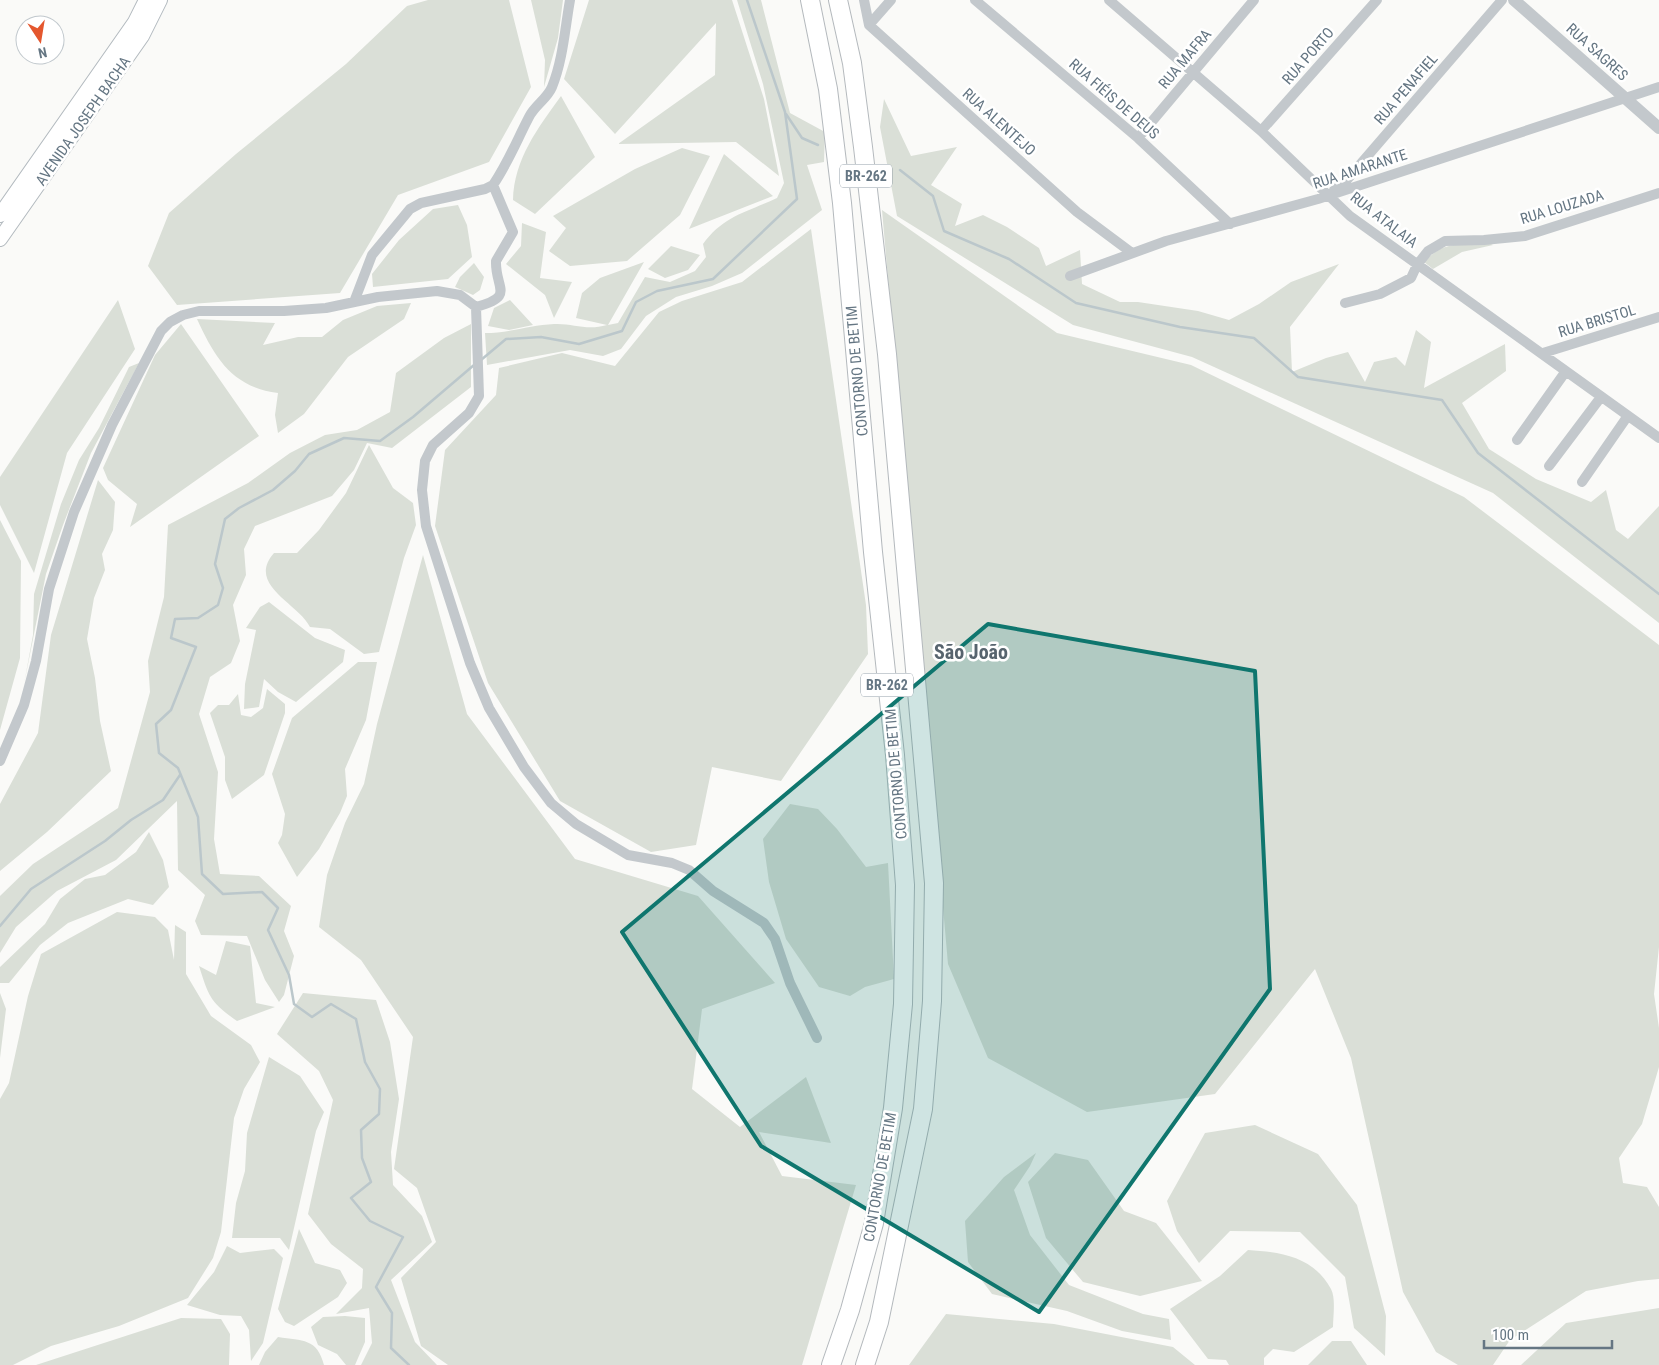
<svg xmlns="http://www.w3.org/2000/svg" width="1659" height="1365" viewBox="0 0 1659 1365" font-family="'Roboto Condensed',sans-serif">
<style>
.green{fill:#dadfd7}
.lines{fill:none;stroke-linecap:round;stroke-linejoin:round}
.stream{stroke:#bbc7cb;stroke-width:2.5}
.secondary-casing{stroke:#b3babf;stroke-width:16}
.motorway-casing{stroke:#b4b9bd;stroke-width:20}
.minor{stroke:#c3c8cc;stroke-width:10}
.tertiary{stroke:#c3c8cc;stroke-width:12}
.secondary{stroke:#fff;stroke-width:14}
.motorway{stroke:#fff;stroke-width:18}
.marked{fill:#0f766e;fill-opacity:0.2;stroke:#0f766e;stroke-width:4;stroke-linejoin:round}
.labels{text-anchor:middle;stroke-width:5;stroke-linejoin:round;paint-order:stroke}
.shield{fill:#fff;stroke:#939fa8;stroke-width:1}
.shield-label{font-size:14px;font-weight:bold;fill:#657683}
.street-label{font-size:15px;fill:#657683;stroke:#fff}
.district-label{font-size:20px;font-weight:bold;fill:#57646e;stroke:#fff}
</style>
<rect width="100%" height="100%" fill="#fafaf8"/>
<path class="green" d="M 428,0 L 509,0 L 531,87 L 489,162 L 398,195 L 340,293 L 177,305 L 148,266 L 169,213 L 236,154 L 346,64 L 407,6 Z
M 531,0 L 563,0 L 558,38 L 544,87 L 545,60 Z
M 589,0 L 732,0 L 764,99 L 779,176 L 736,142 L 618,144 L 715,75 L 716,23 L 615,134 L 564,79 Z
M 737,0 L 761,0 L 790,113 L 825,132 L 824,162 L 807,165 L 822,210 L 742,273 L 712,286 L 676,297 L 646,316 L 621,349 L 603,356 L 570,350 L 487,365 L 485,333 C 509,333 531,325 554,324 C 573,323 586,331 607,325 L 576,318 L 582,293 L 600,278 L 644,262 L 608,325 L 618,323 L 645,277 L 670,282 L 695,271 L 706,257 L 703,244 C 723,216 747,212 777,198 L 784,183 L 763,84 Z
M 561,96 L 595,157 L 535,214 L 513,200 C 514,159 538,128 561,96 Z
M 884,99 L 911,156 L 957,147 L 931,185 L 962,204 L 955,226 L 983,215 L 1007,227 L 1039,248 L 1046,266 L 1080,250 L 1082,284 L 1120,302 L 1138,302 L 1198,311 L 1229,320 L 1259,304 L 1291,282 L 1339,264 L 1290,327 L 1292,372 L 1326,358 L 1348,352 L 1365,382 L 1374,362 L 1396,357 L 1405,366 L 1416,330 L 1431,342 L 1424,388 L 1505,344 L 1506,371 L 1462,403 L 1489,449 L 1536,479 L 1591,502 L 1606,490 L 1616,530 L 1628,539 L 1659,506 L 1659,623 L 1493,493 L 1192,357 L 1073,325 L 897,216 L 880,127 Z
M 682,148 L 710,156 L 680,215 L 627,261 L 570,266 L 549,251 L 566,228 L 553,216 L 635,169 Z
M 724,154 L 773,196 L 689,229 Z
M 458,205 L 467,225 L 472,257 L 448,279 L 373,287 L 372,274 L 399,240 L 433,209 Z
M 882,210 L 1057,333 L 1191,365 L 1464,497 L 1659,645 L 1659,947 L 1654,994 L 1659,1028 L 1659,1067 L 1642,1124 L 1619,1158 L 1623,1183 L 1647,1187 L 1659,1207 L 1659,1279 L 1638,1281 L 1586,1291 L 1510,1340 L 1493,1365 L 1458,1365 L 1436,1352 L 1403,1292 L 1351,1058 L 1315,969 L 1215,1094 L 1087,1112 L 988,1058 L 948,964 Z
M 522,223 L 546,232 L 540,278 L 572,282 L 554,318 L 545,295 L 506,264 L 521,246 Z
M 811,229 L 866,605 L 868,654 L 781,781 L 712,767 L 696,845 L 651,852 L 560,801 L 488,683 L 435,526 L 445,450 L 496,395 L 499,368 L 562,353 L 615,366 L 659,312 L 682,301 L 742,282 Z
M 1489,243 L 1493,245 L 1462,252 L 1433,269 L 1424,262 C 1444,240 1461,245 1489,243 Z
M 671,246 L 700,255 L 688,270 L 665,278 L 648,269 Z
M 474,263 L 484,277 L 480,290 L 473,295 L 455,287 L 460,277 Z
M 118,300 L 135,349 L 67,453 L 34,573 L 0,505 L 0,477 Z
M 510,300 L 533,325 L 509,330 L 488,326 L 494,308 Z
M 411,303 L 404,319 L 348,357 L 304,414 L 278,433 L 275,415 L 278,393 C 232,387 215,358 197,319 L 275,323 L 263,345 L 298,337 L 322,337 L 343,320 L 377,306 Z
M 181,324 L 259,436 L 130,527 L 137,504 L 108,480 L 103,468 L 155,355 Z
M 471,324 L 471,387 L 392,448 L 367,443 L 354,470 L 332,496 L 255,526 L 244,549 L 246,575 L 233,605 L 240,641 L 231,663 L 210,677 L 199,714 L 218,772 L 214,839 L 220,874 L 259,876 L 291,906 L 284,931 L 294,956 L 284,995 L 279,1002 L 265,980 L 247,936 L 201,935 L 195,921 L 205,895 L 178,870 L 177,801 L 116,860 L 57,891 L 16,927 L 0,953 L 0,896 L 33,864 L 118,808 L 150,692 L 148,661 L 164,597 L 168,525 L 248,483 L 290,453 L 325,435 L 357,430 L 390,412 L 396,373 L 444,338 Z
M 139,363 L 91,453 L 63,525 L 46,574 L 24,684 L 33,635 L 34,594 L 61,504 L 79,460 L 99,428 L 129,367 Z
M 369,445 L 393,488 L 413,503 L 416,525 L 404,558 L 379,652 L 364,654 L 330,629 L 310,627 C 298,603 246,585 274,553 L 297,553 L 319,530 L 346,493 Z
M 98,480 L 115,502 L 113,530 L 102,554 L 105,570 L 94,598 L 87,639 L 95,678 L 100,721 L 111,771 L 47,832 L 0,871 L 0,804 L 38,733 L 51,635 Z
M 0,520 L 21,561 L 20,658 L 0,730 Z
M 423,555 L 467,714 L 575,859 L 698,896 L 775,983 L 702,1009 L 692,1089 L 740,1127 L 806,1077 L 831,1143 L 759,1132 L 782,1176 L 856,1185 L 802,1365 L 448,1365 L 421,1346 L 401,1278 L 436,1242 L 417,1188 L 394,1169 L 413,1037 L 361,960 L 319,927 L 327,875 L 345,823 L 364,784 L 377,724 Z
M 269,602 L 315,638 L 345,650 L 343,662 L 296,702 L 278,692 L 264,679 L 259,707 L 244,709 L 245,684 L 256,630 L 246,628 L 260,607 Z
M 358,662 L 377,662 L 366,720 L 345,769 L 347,796 L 340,813 L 319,849 L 297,877 L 278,843 L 282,835 L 285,814 L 272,774 L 292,718 Z
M 267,689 L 285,704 L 285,713 L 264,775 L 232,799 L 225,780 L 225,757 L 210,713 L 218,705 L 229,705 L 238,694 L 241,715 L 251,717 L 263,708 Z
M 790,804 L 818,809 L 837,829 L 866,867 L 888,863 L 894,979 L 865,987 L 850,996 L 819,987 L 786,939 L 769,882 L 763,839 Z
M 149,832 L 163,860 L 169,887 L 153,905 L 128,899 L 68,923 L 40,945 L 9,983 L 0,983 L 0,967 L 45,924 L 60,899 L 85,879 L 105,875 L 136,852 Z
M 117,912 L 155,917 L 168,930 L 174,960 L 175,925 L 186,932 L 186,974 L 211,1016 L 251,1045 L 260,1062 L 244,1089 L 234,1118 L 221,1232 L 213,1258 L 188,1298 L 119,1326 L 51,1346 L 13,1365 L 0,1365 L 0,1099 L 9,1083 L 28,996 L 41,954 Z
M 226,941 L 250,946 L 256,1003 L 275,1007 L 237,1021 C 210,1002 209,997 199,966 L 216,975 Z
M 0,993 L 6,1009 L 0,1058 Z
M 303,993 L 376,1000 L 390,1042 L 399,1099 L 391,1152 L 393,1185 L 422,1216 L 432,1242 L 391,1280 L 415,1342 L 437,1365 L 361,1365 L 372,1343 L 369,1308 L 336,1314 L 362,1288 L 363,1269 L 331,1244 L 308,1214 L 333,1100 L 319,1071 L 277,1034 Z
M 269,1057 L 300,1076 L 324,1112 L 316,1131 L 289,1250 L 280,1238 L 232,1238 L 236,1203 L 245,1171 L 247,1133 Z
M 1255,1125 L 1318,1154 L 1357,1205 L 1386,1316 L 1385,1356 L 1354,1328 L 1345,1277 L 1300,1232 L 1230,1231 L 1199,1263 L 1177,1231 L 1167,1201 L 1205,1133 Z
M 1036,1153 L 1030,1166 L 1014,1190 L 1030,1235 L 1069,1285 L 1143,1314 L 1169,1319 L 1171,1340 L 1122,1331 L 1067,1311 L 992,1294 L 968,1262 L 965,1221 L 1004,1177 Z
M 1055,1153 L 1088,1160 L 1124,1211 L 1156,1223 L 1202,1281 L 1140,1296 L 1083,1282 L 1046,1238 L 1028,1182 Z
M 299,1229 L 315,1263 L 340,1270 L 347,1283 L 338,1297 L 294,1326 L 285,1322 L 278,1309 Z
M 227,1246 L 240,1253 L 274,1249 L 283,1258 L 263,1343 L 251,1361 L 249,1330 L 241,1316 L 220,1315 L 187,1305 L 214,1272 Z
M 1248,1250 C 1281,1252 1314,1257 1331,1289 C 1336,1298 1333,1317 1333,1327 L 1294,1352 L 1273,1349 L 1264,1358 L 1264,1365 L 1229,1365 L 1226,1360 L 1208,1359 L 1170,1309 L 1220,1276 Z
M 1659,1308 L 1659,1365 L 1521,1365 L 1566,1323 Z
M 946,1314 L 1054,1324 L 1173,1347 L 1195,1365 L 909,1365 Z
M 345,1316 L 365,1318 L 365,1342 L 355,1365 L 346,1365 L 337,1354 L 318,1345 L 311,1327 L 323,1317 Z
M 181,1318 L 221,1319 L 230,1334 L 229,1365 L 36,1365 Z
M 278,1337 C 303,1341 317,1338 324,1365 L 259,1365 L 265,1352 Z
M 1332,1341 L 1351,1341 L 1367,1365 L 1308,1365 Z"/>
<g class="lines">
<path class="stream" d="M 786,114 L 802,138 L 818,145
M 900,170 L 933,196 L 944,231 L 1009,259 L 1076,303 L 1180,327 L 1254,338 L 1298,377 L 1442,400 L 1478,453 L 1659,594
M 481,360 L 506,339 L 541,337 L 579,344 L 622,331 L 636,302 L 657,291 L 713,279 L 797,199 L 785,112 L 747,0
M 0,926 L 31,889 L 105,841 L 131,820 L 163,800 L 180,775
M 409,1365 L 391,1348 L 392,1313 L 376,1287 L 403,1237 L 370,1221 L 351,1198 L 371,1182 L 362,1158 L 361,1130 L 379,1114 L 380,1089 L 365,1062 L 356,1019 L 331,1004 L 312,1017 L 294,1004 L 289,975 L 268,930 L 278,908 L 262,892 L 223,894 L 202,874 L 198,817 L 178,768 L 159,753 L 156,724 L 171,710 L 196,647 L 171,638 L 175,619 L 198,618 L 218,605 L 223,588 L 215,564 L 225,519 L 239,508 L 273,490 L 295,471 L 309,454 L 344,438 L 380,441 L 413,417 L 474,365"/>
<g class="secondary-casing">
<path id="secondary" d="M 0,215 L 135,22 L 146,0
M 0,239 L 142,36 L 160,0"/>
</g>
<g class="motorway-casing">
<path id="motorway" d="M 810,0 L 828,89 L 842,203 L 873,552 L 895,755 L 905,885 L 903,1004 L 893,1108 L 874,1223 L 850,1310 L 831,1365
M 838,0 L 852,63 L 863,147 L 887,354 L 934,883 L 932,1001 L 923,1109 L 879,1322 L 865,1365"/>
</g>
<path class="minor" d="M 864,0 L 869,25 L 1077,212 L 1132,253
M 975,0 L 1138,138 L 1230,224
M 1109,0 L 1261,131 L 1350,216 L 1659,438
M 869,25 L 891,0
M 1261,131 L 1377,0
M 1138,138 L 1254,0
M 1334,190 L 1345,182 L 1502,0
M 1070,276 L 1166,241 L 1318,199 L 1659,87
M 354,302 L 372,255 L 410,209 L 421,203 L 485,189 L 493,185 C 508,163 517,140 529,117 C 535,105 547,99 552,87 C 563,60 565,28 570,0
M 1345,303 L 1380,294 L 1411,278 L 1417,265 L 1428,251 L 1445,241 L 1484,240 L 1525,236 L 1659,193
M 476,307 C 516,296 495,289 496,261 L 513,232 L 493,185
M 1543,353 L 1659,317
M 1517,440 L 1566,371
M 1549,466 L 1601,397
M 1582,482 L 1627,417
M 0,761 L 24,705 L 36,661 L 49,589 L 74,512 L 112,425 L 161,331 L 170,322 L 183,315 L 199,311 L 284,311 L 326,308 L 378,297 L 437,291 L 460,295 L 476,307 L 479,396 L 469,413 L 433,445 L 425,461 L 422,490 L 426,526 L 470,663 L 489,708 L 524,767 L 551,803 L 576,824 L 628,855 L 672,863 L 689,870 L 713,891 L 764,923 L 775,939 L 790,983 L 817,1038"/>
<path class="tertiary" d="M 1514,0 L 1659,128"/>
<use href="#secondary" class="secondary"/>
<use href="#motorway" class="motorway"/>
</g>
<path class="marked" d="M 988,624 L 1255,671 L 1270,989 L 1039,1312 L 761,1146 L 622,932 Z"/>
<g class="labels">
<g class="shield">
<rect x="840" y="164.5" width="52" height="23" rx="4"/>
<rect x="861" y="673.5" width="52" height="23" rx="4"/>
</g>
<g class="shield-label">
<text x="866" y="181">BR-262</text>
<text x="887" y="690">BR-262</text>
</g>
<g class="street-label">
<text transform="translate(1597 52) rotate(42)" y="5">RUA SAGRES</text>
<text transform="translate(1308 56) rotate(-49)" y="5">RUA PORTO</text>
<text transform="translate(1185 59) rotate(-50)" y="5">RUA MAFRA</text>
<text transform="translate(1406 89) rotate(-49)" y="5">RUA PENAFIEL</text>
<text transform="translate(1114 99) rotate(41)" y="5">RUA FIÉIS DE DEUS</text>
<text transform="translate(83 121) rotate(-55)" y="5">AVENIDA JOSEPH BACHA</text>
<text transform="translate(999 122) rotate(42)" y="5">RUA ALENTEJO</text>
<text transform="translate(1360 169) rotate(-18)" y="5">RUA AMARANTE</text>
<text transform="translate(1562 207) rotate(-17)" y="5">RUA LOUZADA</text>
<text transform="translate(1384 220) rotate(38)" y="5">RUA ATALAIA</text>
<text transform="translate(1597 321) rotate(-17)" y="5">RUA BRISTOL</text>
<text transform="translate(857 371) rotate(-95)" y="5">CONTORNO DE BETIM</text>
<text transform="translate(896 774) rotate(-95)" y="5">CONTORNO DE BETIM</text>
<text transform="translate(880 1177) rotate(-80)" y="5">CONTORNO DE BETIM</text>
</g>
<g class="district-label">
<text x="971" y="659">São João</text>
</g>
</g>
<g transform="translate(40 40) rotate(168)"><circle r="24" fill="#ffffff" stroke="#c1c8cd"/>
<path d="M0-4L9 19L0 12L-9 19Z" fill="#e4572e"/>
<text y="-8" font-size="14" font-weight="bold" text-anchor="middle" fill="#657683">N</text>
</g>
<path d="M1484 1340v8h128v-8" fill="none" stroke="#657683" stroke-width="2.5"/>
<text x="1492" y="1340" font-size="15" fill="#657683" stroke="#ffffff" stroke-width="4" paint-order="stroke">100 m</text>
</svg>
